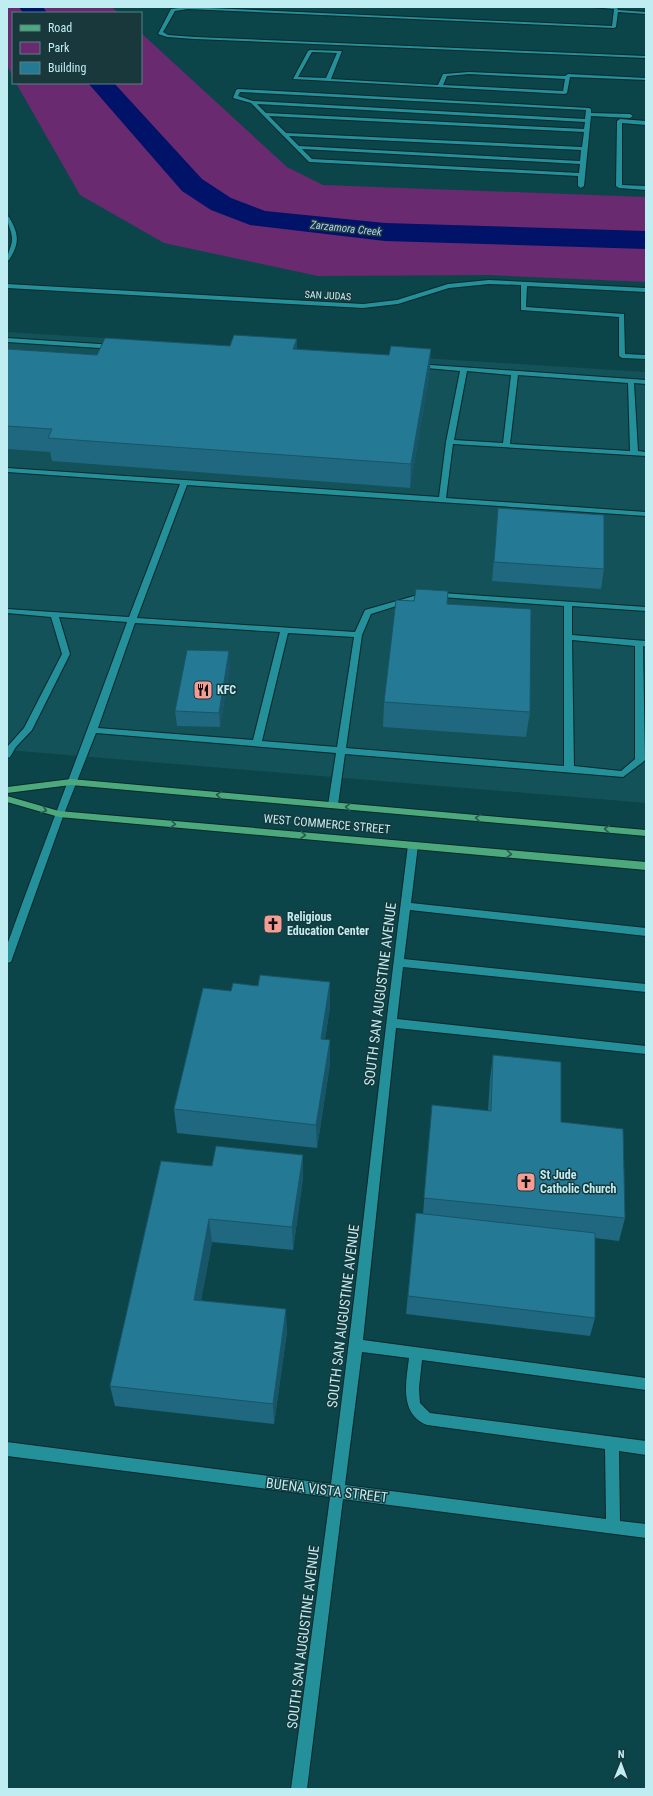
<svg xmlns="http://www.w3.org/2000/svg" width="653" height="1796" viewBox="0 0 653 1796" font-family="'Roboto Condensed',sans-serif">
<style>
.built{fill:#125258}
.green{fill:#6a2a70}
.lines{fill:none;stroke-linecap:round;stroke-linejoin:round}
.river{fill:#011269;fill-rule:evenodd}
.minor-casing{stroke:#08282c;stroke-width:2}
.major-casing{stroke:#08282c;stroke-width:2}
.minor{fill:#24909a;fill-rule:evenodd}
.major{fill:#4ba97c;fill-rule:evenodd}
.wall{fill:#1f6880}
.shaded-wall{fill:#195568}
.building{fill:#247995;stroke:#195568}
.oneway{stroke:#275a4e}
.labels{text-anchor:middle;stroke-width:3;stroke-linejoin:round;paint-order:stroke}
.far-street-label{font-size:10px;fill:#c0edf2;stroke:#18383b}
.far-water-label{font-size:11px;font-style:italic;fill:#b3cbfa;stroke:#18383b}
.poi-label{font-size:12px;font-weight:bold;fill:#c0edf2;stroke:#18383b;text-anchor:start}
.street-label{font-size:12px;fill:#c0edf2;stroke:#18383b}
.near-street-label{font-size:14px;fill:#c0edf2;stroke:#18383b}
</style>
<rect width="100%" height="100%" fill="#0b454a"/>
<path class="built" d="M 7,332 L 646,372 L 646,803 L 7,750 Z"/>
<path class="green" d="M 7,7 L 111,7 L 119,13 L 13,13 L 13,77 L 7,65 Z
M 141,33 L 287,167 L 323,185 L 646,197 L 646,282 L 487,275 L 318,276 L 164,243 L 80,195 L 16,83 L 141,83 Z"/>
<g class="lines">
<path class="river" d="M 19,7 L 43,7 L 47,13 L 23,13 Z
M 88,83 L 114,83 L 202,179 L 231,198 L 265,211 L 385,223 L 646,231 L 646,249 L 385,241 L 250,225 L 211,210 L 182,191 Z"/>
<g class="minor-casing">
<path id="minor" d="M 186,7 L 612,26 L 614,9 L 593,7 L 617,7 L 618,10 L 646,12 L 646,14 L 618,12 L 616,27 L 614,28 L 188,9 L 175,11 L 163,32 L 168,35 L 195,37 L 646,56 L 646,58 L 195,39 L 167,37 L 158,34 L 171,9 Z
M 310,50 L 342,51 L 331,79 L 438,85 L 443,74 L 469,72 L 565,76 L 568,74 L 646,78 L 646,80 L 570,77 L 567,93 L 565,94 L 293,79 L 308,51 ZM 312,52 L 337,53 L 326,78 L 298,77 ZM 469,74 L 565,79 L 563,91 L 443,85 L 447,76 Z
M 238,89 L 589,108 L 591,109 L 591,113 L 630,114 L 633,116 L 630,118 L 591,116 L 584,186 L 581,188 L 578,186 L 578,176 L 309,162 L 251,103 L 233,98 L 236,90 ZM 240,92 L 586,110 L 585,119 L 253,101 L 238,96 ZM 257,104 L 585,122 L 584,129 L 266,113 ZM 269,116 L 584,132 L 582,147 L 286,133 ZM 289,136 L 581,150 L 580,161 L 299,146 ZM 302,149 L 580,164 L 579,173 L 312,159 Z
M 620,119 L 646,121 L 646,125 L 622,123 L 622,185 L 646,186 L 646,190 L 619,188 L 616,186 L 617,121 Z
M 7,216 L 9,217 C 19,234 20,243 9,260 L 7,261 C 7,253 12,247 12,239 C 12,231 7,224 7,216 Z
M 489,280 L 646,288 L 646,292 L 527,286 L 526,307 L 624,314 L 625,354 L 646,355 L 646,359 L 622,358 L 619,356 L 619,317 L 521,310 L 521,285 L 489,284 L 449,288 L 398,304 L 363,308 L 7,288 L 7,284 L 363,304 L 397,300 L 448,284 Z
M 7,338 L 115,345 L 118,347 L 115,349 L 7,342 Z
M 417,364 L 646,380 L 646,384 L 634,383 L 638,451 L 646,452 L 646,456 L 453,444 L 446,498 L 646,512 L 646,516 L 187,485 L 137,618 L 355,632 L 365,610 L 428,592 L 646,607 L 646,611 L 572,606 L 572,635 L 646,641 L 646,647 L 643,646 L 645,760 L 643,762 L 623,777 L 345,754 L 338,805 L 333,808 L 328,805 L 336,753 L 96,733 L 64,814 L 12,959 L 11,962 L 7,963 L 7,945 C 46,837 88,730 127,622 L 59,617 L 70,654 L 32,730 L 16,747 L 10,757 L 7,758 L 7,747 L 24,728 L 62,654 L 51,617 L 7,613 L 7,609 L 129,617 L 180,484 L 7,472 L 7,468 L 439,497 L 446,442 L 460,371 L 415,367 L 415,365 ZM 467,371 L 511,375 L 503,443 L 454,440 ZM 518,375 L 628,383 L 630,451 L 510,444 ZM 428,596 L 564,606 L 564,766 L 346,748 L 362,635 L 371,614 ZM 135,623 L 280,632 L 253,740 L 98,728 ZM 288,633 L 354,637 L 337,747 L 262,741 ZM 572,640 L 635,646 L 635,759 L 621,771 L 574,766 Z
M 413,842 L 418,845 L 411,903 L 646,928 L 646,936 L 410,910 L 404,959 L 646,984 L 646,992 L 403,967 L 397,1019 L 646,1046 L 646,1054 L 396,1028 L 363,1340 L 646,1378 L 646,1390 L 422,1360 L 419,1388 L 420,1403 L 430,1413 L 646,1441 L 646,1455 L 619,1451 L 620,1521 L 646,1524 L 646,1538 L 343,1499 L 307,1789 L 291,1789 L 330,1497 L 7,1456 L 7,1442 L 331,1484 C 359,1271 381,1057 408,845 ZM 362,1352 L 409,1358 C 406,1382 399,1414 427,1425 L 605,1449 L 606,1519 L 345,1485 Z"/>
</g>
<g class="major-casing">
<path id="major" d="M 71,779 L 646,830 L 646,836 L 71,785 L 7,793 L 7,787 Z
M 7,796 L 59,811 L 646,862 L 646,870 L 59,817 L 7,802 Z"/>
</g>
<use href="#minor" class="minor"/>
<use href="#major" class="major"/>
</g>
<path class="wall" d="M 297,339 L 297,350 L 430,371 L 410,488 L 52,461 L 50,452 L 7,449 L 7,349 L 97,355 L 230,346 Z
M 498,508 L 604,569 L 601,589 L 492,581 Z
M 447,604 L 530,712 L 526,737 L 383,727 L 384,702 Z
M 230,665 L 220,727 L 177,726 L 175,711 Z
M 330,982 L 330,1007 L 325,1039 L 330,1064 L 317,1148 L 177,1133 L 174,1109 L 231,991 L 258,986 Z
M 493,1055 L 561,1122 L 625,1218 L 619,1241 L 595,1238 L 595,1318 L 590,1336 L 406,1314 L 416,1213 L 423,1214 L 430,1129 L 488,1111 L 490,1079 Z
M 161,1161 L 303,1178 L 293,1250 L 212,1242 L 201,1300 L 287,1331 L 274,1424 L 115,1406 L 110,1386 Z"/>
<path class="shaded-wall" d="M 297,339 L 297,361 L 293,349 Z
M 431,349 L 430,371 L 410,488 L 411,464 Z
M 229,651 L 230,665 L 220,727 L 219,713 Z
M 330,982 L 330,1007 L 321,1063 L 321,1039 Z
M 330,1040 L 330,1064 L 317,1148 L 316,1125 Z
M 303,1155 L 303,1178 L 293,1250 L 292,1227 Z
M 209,1219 L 212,1242 L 197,1322 L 194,1300 Z
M 286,1309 L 287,1331 L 274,1424 L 273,1404 Z"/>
<path class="building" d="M 234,335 L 297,339 L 293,349 L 389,355 L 391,346 L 431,349 L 411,464 L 48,438 L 52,429 L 7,426 L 7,349 L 97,355 L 105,338 L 230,346 Z
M 498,508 L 604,515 L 604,569 L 494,562 Z
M 416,589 L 448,591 L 447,604 L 531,609 L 530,712 L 384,702 L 396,600 L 414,601 Z
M 187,650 L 229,651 L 219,713 L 175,711 Z
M 260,975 L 330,982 L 321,1039 L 330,1040 L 316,1125 L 174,1109 L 203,988 L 231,991 L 233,983 L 258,986 Z
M 493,1055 L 561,1062 L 561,1122 L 623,1129 L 625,1218 L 424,1198 L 432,1105 L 491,1111 Z
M 216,1146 L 303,1155 L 292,1227 L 209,1219 L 194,1300 L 286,1309 L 273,1404 L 110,1386 L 161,1161 L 212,1166 Z
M 416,1213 L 595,1233 L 595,1318 L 408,1296 Z"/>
<defs><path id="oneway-chevron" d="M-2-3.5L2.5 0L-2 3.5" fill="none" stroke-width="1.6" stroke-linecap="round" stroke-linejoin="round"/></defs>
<g class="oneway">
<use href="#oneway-chevron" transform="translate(219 795) rotate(-175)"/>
<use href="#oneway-chevron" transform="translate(348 807) rotate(-175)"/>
<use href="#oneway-chevron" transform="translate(44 810) rotate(16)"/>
<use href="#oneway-chevron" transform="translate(478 818) rotate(-175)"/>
<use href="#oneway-chevron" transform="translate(173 824) rotate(5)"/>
<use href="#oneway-chevron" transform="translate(607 829) rotate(-175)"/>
<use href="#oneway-chevron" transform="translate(303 835) rotate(5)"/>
<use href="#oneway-chevron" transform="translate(509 854) rotate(5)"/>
</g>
<defs>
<g id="restaurant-square" transform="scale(1)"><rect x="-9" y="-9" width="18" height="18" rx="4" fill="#f59c95" stroke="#18383b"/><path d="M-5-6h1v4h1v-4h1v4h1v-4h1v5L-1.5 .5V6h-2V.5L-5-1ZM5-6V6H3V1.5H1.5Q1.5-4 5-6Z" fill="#111"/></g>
<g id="church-square" transform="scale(1)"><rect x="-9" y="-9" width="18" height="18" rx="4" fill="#f59c95" stroke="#18383b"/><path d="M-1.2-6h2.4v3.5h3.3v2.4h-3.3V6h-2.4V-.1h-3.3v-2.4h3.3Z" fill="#111"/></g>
</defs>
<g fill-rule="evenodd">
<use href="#restaurant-square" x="203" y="690"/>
<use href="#church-square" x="273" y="924"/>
<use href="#church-square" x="526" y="1182"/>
</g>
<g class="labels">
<g class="far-street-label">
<text transform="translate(328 295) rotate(3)" y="4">SAN JUDAS</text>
</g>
<g class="far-water-label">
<text transform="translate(346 228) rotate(6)" y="4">Zarzamora Creek</text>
</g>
<g class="poi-label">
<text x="217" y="694">KFC</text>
<text x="287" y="921">Religious<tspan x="287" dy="14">Education Center</tspan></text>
<text x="540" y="1179">St Jude<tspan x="540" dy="14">Catholic Church</tspan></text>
</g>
<g class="street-label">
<text transform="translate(327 824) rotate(5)" y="4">WEST COMMERCE STREET</text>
</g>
<g class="near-street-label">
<text transform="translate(380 994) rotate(-83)" y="5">SOUTH SAN AUGUSTINE AVENUE</text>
<text transform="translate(343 1316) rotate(-83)" y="5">SOUTH SAN AUGUSTINE AVENUE</text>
<text transform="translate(327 1490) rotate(7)" y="5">BUENA VISTA STREET</text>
<text transform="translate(303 1637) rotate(-83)" y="5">SOUTH SAN AUGUSTINE AVENUE</text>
</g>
</g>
<rect width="653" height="1796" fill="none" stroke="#c0edf2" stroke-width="16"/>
<rect x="12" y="12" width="130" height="72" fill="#18383b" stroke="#5b8084"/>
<rect x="20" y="25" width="20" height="6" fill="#4ba97c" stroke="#5b8084"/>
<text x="48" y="32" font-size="12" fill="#c0edf2">Road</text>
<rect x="20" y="42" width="20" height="12" fill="#6a2a70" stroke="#5b8084"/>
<text x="48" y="52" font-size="12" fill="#c0edf2">Park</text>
<rect x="20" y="62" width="20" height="12" fill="#247995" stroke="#5b8084"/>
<text x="48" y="72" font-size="12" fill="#c0edf2">Building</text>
<g transform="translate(621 1764) rotate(1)" stroke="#18383b" stroke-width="3" paint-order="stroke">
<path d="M0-3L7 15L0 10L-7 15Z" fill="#c0edf2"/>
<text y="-6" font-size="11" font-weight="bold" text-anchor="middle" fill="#c0edf2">N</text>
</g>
</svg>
